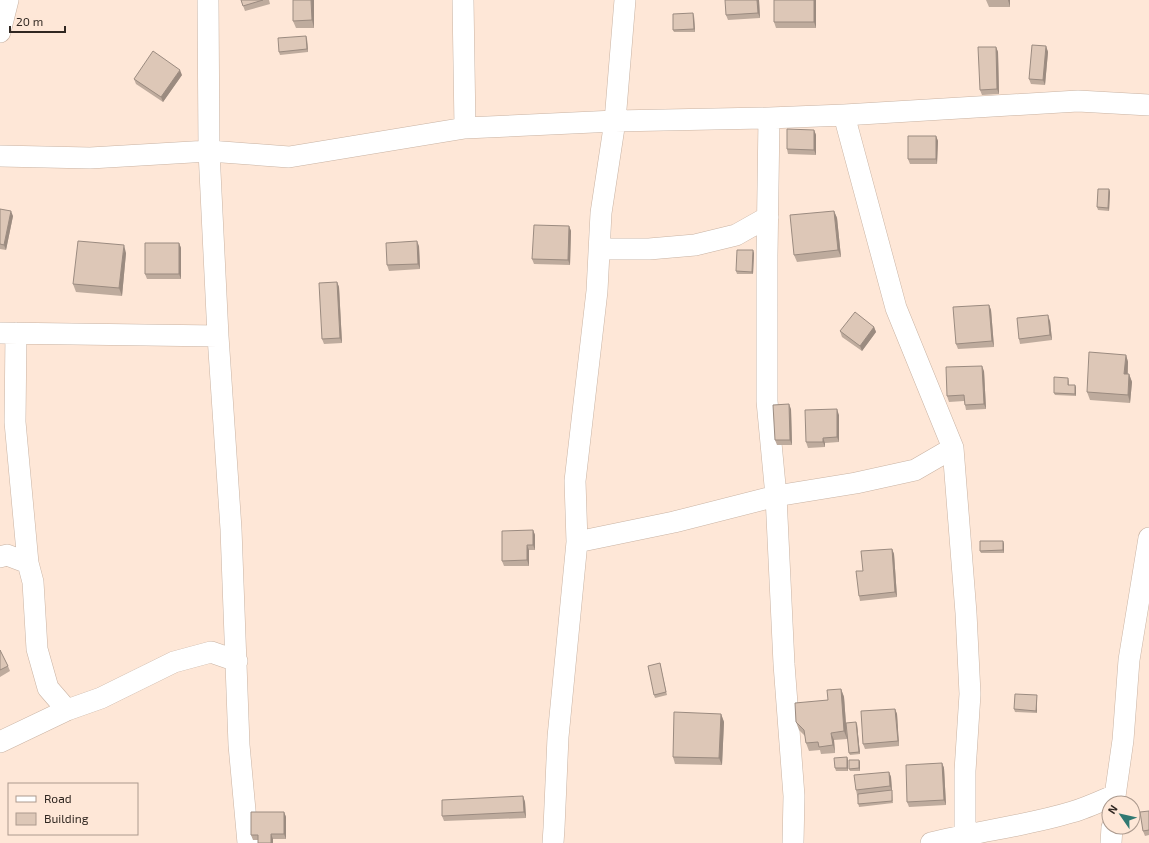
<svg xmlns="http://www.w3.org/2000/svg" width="1149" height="843" viewBox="0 0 1149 843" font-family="'Exo 2',sans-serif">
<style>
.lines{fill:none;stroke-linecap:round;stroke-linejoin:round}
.street-casing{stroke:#c9b3a3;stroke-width:22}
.street{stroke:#fff;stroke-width:21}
.wall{fill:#beab9d}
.shaded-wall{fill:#9b8b80}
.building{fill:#ddc7b7;stroke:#9b8b80}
</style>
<rect width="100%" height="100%" fill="#fee7d7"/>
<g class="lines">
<g class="street-casing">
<path id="street" d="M 208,0 L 209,151 L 218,336 L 231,529 L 239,745 L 248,843
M 463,0 L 465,128
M 0,32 L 8,0
M 844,115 L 896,308 L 953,448 L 966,613 L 970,694 L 965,771 L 965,834
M 769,118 L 767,255 L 767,401 L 776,496 L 784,664 L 794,796 L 793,843
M 0,156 L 90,158 L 209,151 L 289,157 L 465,128 L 615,121 L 769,118 L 844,115 L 1078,101 L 1149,105
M 600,249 L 649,249 L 695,245 L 736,235 L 768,217
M 0,333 L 218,336
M 16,333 L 15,422 L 28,563
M 577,542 L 674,522 L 776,496 L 856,483 L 915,470 L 953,448
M 0,557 L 7,555 L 28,563 L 33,582 L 37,649 L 48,688 L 67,710
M 0,742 L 67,710 L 101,698 L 174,662 L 211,652 L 237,661
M 1114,803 L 1123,740 L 1129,660 L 1149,538
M 553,843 L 554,828 L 558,737 L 577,542 L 575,481 L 597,291 L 601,213 L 615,121 L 625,0
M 931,843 C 978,831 1026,826 1072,812 C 1086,808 1101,801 1115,795
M 1111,843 L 1112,827"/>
</g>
<use href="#street" class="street"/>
</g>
<path class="wall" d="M 241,0 L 269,0 L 270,4 L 245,11 Z
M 314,0 L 314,28 L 296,28 L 293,21 Z
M 759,0 L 760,18 L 728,20 L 726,15 Z
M 774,0 L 816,0 L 816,28 L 776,28 L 774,22 Z
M 986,0 L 1035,0 L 1010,0 L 1010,7 L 989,7 Z
M 694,16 L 695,32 L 674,32 L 673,30 Z
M 306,36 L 307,39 L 308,52 L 280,55 L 279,52 Z
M 1046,46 L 1048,52 L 1045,85 L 1031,84 L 1029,79 Z
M 996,47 L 998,52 L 999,94 L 982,95 L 980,90 Z
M 182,75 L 163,102 L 136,84 L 134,79 Z
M 814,130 L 816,135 L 816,155 L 788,154 L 787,149 Z
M 936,136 L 938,141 L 937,164 L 910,164 L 908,159 Z
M 1109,189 L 1110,192 L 1109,211 L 1098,210 L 1097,207 Z
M 0,209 L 13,216 L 6,250 L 0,249 Z
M 834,211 L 837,218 L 841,257 L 797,262 L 794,255 Z
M 569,226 L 571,231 L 570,265 L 534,264 L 532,259 Z
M 179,243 L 181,248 L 181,279 L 147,279 L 145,274 Z
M 419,246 L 420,269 L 389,271 L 387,265 Z
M 126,253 L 122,296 L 76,292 L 73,284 Z
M 754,253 L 753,274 L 737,274 L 736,271 Z
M 337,282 L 339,287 L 342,343 L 324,344 L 322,339 Z
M 989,305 L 991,310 L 994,347 L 958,349 L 956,344 Z
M 1050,321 L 1052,340 L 1020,344 L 1019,339 Z
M 874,327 L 876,332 L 862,351 L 842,337 L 840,331 Z
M 1126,355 L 1128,362 L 1128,374 L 1129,374 L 1132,382 L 1130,403 L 1090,400 L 1087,392 Z
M 984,371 L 986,409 L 966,410 L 965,405 L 964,401 L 949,402 L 947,396 Z
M 1068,378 L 1069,381 L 1069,385 L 1076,387 L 1076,396 L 1055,395 L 1054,393 Z
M 791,409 L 792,445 L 777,445 L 775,440 Z
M 839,415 L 839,442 L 825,443 L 825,447 L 808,448 L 806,442 Z
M 533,530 L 535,535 L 535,550 L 529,550 L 529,566 L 504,566 L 502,561 Z
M 1003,541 L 1004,544 L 1004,553 L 981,553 L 980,551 Z
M 892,549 L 894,554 L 897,597 L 860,601 L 859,596 L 863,571 Z
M 0,650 L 8,666 L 10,671 L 0,677 Z
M 660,663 L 667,695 L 655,698 L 654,695 Z
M 841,689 L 844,697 L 846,723 L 857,724 L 860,754 L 850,755 L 849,753 L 846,724 L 847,739 L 834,740 L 835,753 L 821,754 L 820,750 L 809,751 L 806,743 L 805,736 L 799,730 L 796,722 L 828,700 Z
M 1037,695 L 1037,713 L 1015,712 L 1014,709 Z
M 895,709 L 897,714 L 899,746 L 865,749 L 863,744 Z
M 721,714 L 724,722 L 722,765 L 675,764 L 673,757 Z
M 847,757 L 848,760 L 848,771 L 836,771 L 835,768 Z
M 859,760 L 860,762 L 860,771 L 850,771 L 849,769 Z
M 942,763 L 944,768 L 946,805 L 909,807 L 907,802 Z
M 889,772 L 891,777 L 893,803 L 859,807 L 857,795 L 856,790 Z
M 523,796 L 525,802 L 526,818 L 444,821 L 442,816 Z
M 1149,811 L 1149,835 L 1145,836 L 1143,831 Z
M 284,812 L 286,817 L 286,839 L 273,839 L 273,843 L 258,843 L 258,840 L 253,840 L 251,835 Z"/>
<path class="shaded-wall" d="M 311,0 L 314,0 L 314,28 L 312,20 Z
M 757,0 L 759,0 L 760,18 L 758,13 Z
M 814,0 L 816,0 L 816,28 L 814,22 Z
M 1008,0 L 1010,0 L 1010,7 Z
M 693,13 L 694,16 L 695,32 L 694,29 Z
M 306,36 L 307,39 L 308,52 L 307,49 Z
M 1046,46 L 1048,52 L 1045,85 L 1043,80 Z
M 996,47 L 998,52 L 999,94 L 997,89 Z
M 180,70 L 182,75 L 163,102 L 161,97 Z
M 814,130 L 816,135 L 816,155 L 814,150 Z
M 936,136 L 938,141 L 937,164 L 936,159 Z
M 1109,189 L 1110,192 L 1109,211 L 1108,208 Z
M 11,211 L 13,216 L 6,250 L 4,245 Z
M 834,211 L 837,218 L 841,257 L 838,250 Z
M 569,226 L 571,231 L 570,265 L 568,260 Z
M 417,241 L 419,246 L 420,269 L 418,264 Z
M 179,243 L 181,248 L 181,279 L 179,274 Z
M 124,245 L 126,253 L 122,296 L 119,288 Z
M 753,250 L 754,253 L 753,274 L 752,272 Z
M 337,282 L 339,287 L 342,343 L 340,338 Z
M 989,305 L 991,310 L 994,347 L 992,341 Z
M 1048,315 L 1050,321 L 1052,340 L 1050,335 Z
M 874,327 L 876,332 L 862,351 L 860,346 Z
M 1126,355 L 1128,362 L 1127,381 L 1124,374 Z
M 982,366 L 984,371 L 986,409 L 984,404 Z
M 1129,374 L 1132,382 L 1130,403 L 1128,395 Z
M 1075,385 L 1076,387 L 1076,396 L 1075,394 Z
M 789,404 L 791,409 L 792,445 L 790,440 Z
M 837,409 L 839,415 L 839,442 L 837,437 Z
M 823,438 L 825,443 L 825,447 L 823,442 Z
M 533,530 L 535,535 L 535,550 L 533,545 Z
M 1003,541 L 1004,544 L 1004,553 L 1003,550 Z
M 527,545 L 529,550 L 529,566 L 527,560 Z
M 892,549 L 894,554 L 897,597 L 895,592 Z
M 841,689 L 844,697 L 847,739 L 844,731 Z
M 1037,695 L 1037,713 L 1036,711 Z
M 895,709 L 897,714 L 899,746 L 898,741 Z
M 721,714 L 724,722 L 722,765 L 719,758 Z
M 856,722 L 857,724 L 860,754 L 859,752 Z
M 831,733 L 834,740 L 835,753 L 833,745 Z
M 847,757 L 848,760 L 848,771 L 847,768 Z
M 859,760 L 860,762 L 860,771 L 859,768 Z
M 942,763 L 944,768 L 946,805 L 944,800 Z
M 889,772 L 891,777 L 892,792 L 890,786 Z
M 523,796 L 525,802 L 526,818 L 524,812 Z
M 284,812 L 286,817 L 286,839 L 284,834 Z
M 271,834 L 273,839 L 273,843 L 271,843 Z"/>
<path class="building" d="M 241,0 L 263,0 L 243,6 Z
M 293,0 L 311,0 L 312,20 L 293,21 Z
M 725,0 L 757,0 L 758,13 L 726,15 Z
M 774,0 L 814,0 L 814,22 L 774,22 Z
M 693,13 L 694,29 L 673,30 L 673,14 Z
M 306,36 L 307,49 L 279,52 L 278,38 Z
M 1032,45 L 1046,46 L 1043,80 L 1029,79 Z
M 978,47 L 996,47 L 997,89 L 980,90 Z
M 153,51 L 180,70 L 161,97 L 134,79 Z
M 787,129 L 814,130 L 814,150 L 787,149 Z
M 908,136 L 936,136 L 936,159 L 908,159 Z
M 1098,189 L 1109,189 L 1108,208 L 1097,207 Z
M 0,209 L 11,211 L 4,245 L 0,244 Z
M 834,211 L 838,250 L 794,255 L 790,215 Z
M 534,225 L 569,226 L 568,260 L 532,259 Z
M 78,241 L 124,245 L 119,288 L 73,284 Z
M 417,241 L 418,264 L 387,265 L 386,243 Z
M 145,243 L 179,243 L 179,274 L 145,274 Z
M 737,250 L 753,250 L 752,272 L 736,271 Z
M 337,282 L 340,338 L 322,339 L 319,283 Z
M 989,305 L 992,341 L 956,344 L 953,307 Z
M 855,312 L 874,327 L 860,346 L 840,331 Z
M 1048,315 L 1050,335 L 1019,339 L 1017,318 Z
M 1089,352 L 1126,355 L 1124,374 L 1129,374 L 1128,395 L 1087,392 Z
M 982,366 L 984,404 L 965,405 L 964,395 L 947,396 L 946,367 Z
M 1054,377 L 1068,378 L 1068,385 L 1075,385 L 1075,394 L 1054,393 Z
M 789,404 L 790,440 L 775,440 L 773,405 Z
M 837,409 L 837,437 L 823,438 L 823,442 L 806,442 L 805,410 Z
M 533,530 L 533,545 L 527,545 L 527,560 L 502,561 L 502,531 Z
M 980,541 L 1003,541 L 1003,550 L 980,551 Z
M 892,549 L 895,592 L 859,596 L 856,571 L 863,571 L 861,551 Z
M 0,650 L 8,666 L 0,670 Z
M 660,663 L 666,692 L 654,695 L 648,666 Z
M 841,689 L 844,731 L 831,733 L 833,745 L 819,747 L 818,742 L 806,743 L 804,730 L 796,722 L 795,703 L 828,700 L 827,690 Z
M 1015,694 L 1037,695 L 1036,711 L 1014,709 Z
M 895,709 L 898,741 L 863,744 L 861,711 Z
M 674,712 L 721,714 L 719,758 L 673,757 Z
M 856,722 L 859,752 L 849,753 L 846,723 Z
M 847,757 L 847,768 L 835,768 L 834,758 Z
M 849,760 L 859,760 L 859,768 L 849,769 Z
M 942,763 L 944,800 L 907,802 L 906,765 Z
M 889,772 L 890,786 L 856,790 L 854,775 Z
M 892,790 L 892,801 L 858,804 L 858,794 Z
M 523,796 L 524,812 L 442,816 L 442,800 Z
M 1149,811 L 1149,830 L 1143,831 L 1140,812 Z
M 251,812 L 284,812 L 284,834 L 271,834 L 271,843 L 258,843 L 258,835 L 251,835 Z"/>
<rect x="8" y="783" width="130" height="52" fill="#fee7d7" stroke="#ac9a8e"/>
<rect x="16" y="796" width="20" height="6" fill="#ffffff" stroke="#ac9a8e"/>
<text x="44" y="803" font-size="12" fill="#302721">Road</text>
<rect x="16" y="813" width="20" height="12" fill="#ddc7b7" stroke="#ac9a8e"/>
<text x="44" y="823" font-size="12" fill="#302721">Building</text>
<g transform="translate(1121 815) rotate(304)"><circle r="19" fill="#fee7d7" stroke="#ac9a8e"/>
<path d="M0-3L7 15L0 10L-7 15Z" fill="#317972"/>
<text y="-6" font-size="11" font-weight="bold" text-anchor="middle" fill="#302721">N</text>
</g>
<path d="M10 26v6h55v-6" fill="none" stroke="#302721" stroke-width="2"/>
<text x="16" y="26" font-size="12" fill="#302721" stroke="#fee7d7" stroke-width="3" paint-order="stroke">20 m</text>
</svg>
